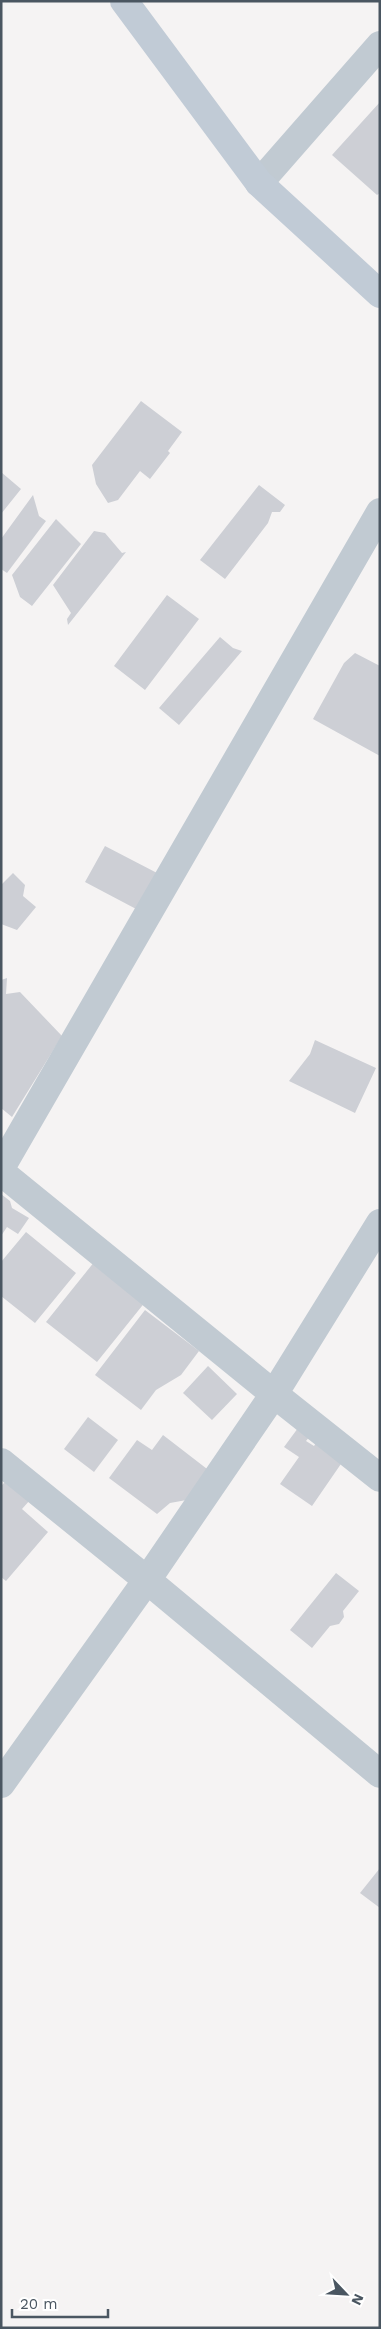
<svg xmlns="http://www.w3.org/2000/svg" width="381" height="2329" viewBox="0 0 381 2329" font-family="'Work Sans',sans-serif">
<style>
.building{fill:#cdcfd5}
.lines{fill:none;stroke-linecap:round;stroke-linejoin:round}
.street{stroke:#c1cad2;stroke-width:28}
.secondary{stroke:#c1cbd6;stroke-width:28}
</style>
<rect width="100%" height="100%" fill="#f5f3f3"/>
<path class="building" d="M 380,102 L 380,193 L 377,195 L 332,155 Z
M 141,401 L 182,432 L 168,451 L 170,453 L 150,479 L 140,471 L 118,500 L 108,503 L 96,484 L 92,465 Z
M 1,472 L 21,489 L 1,514 Z
M 259,485 L 285,505 L 280,512 L 272,512 L 268,523 L 225,579 L 200,560 Z
M 33,495 L 39,516 L 46,521 L 7,573 L 1,569 L 1,539 Z
M 56,519 L 81,544 L 32,606 L 20,597 L 12,575 Z
M 94,531 L 105,533 L 122,553 L 126,552 L 68,625 L 67,619 L 71,613 L 53,585 Z
M 167,595 L 199,619 L 145,690 L 114,666 Z
M 220,637 L 233,648 L 242,651 L 179,725 L 159,708 Z
M 355,653 L 380,666 L 380,756 L 313,719 L 344,663 Z
M 105,846 L 157,873 L 138,910 L 85,882 Z
M 13,873 L 25,885 L 23,896 L 36,907 L 17,930 L 1,924 L 1,885 Z
M 7,978 L 6,994 L 20,992 L 62,1036 L 12,1117 L 1,1108 L 1,980 Z
M 315,1040 L 376,1068 L 355,1113 L 289,1081 L 310,1054 Z
M 1,1194 L 10,1201 L 12,1208 L 29,1218 L 18,1234 L 7,1227 L 1,1236 Z
M 26,1232 L 76,1273 L 35,1323 L 1,1296 L 1,1262 Z
M 99,1256 L 150,1296 L 97,1362 L 46,1322 Z
M 145,1310 L 199,1351 L 181,1375 L 156,1390 L 141,1410 L 95,1375 Z
M 208,1366 L 237,1394 L 212,1420 L 183,1393 Z
M 88,1417 L 118,1440 L 94,1472 L 64,1449 Z
M 298,1428 L 310,1436 L 306,1441 L 314,1446 L 316,1443 L 343,1461 L 312,1506 L 280,1484 L 299,1457 L 284,1447 Z
M 163,1435 L 211,1472 L 192,1499 L 170,1503 L 157,1514 L 109,1478 L 137,1440 L 152,1450 Z
M 7,1480 L 30,1500 L 22,1509 L 48,1532 L 6,1581 L 1,1577 L 1,1486 Z
M 336,1573 L 359,1591 L 343,1611 L 344,1617 L 339,1624 L 330,1626 L 312,1648 L 290,1630 Z
M 380,1868 L 380,1908 L 360,1893 Z"/>
<g class="lines">
<path class="street" d="M 259,183 L 380,45
M 1,1168 L 380,512
M 1,1172 L 274,1394 L 380,1223
M 1,1462 L 147,1580 L 380,1774
M 1,1784 L 147,1580 L 274,1394 L 380,1478"/>
<path class="secondary" d="M 124,1 L 259,183 L 380,294"/>
</g>
<rect width="381" height="2329" fill="none" stroke="#4a5661" stroke-width="5"/>
<g transform="translate(346 2294) rotate(115)" stroke="#ffffff" stroke-width="4" paint-order="stroke">
<path d="M0-4L9 19L0 12L-9 19Z" fill="#4a5661"/>
<text y="-8" font-size="14" font-weight="bold" text-anchor="middle" fill="#4a5661">N</text>
</g>
<path d="M12 2309v8h96v-8" fill="none" stroke="#4a5661" stroke-width="2.5"/>
<text x="20" y="2309" font-size="15" fill="#4a5661" stroke="#ffffff" stroke-width="4" paint-order="stroke">20 m</text>
</svg>
